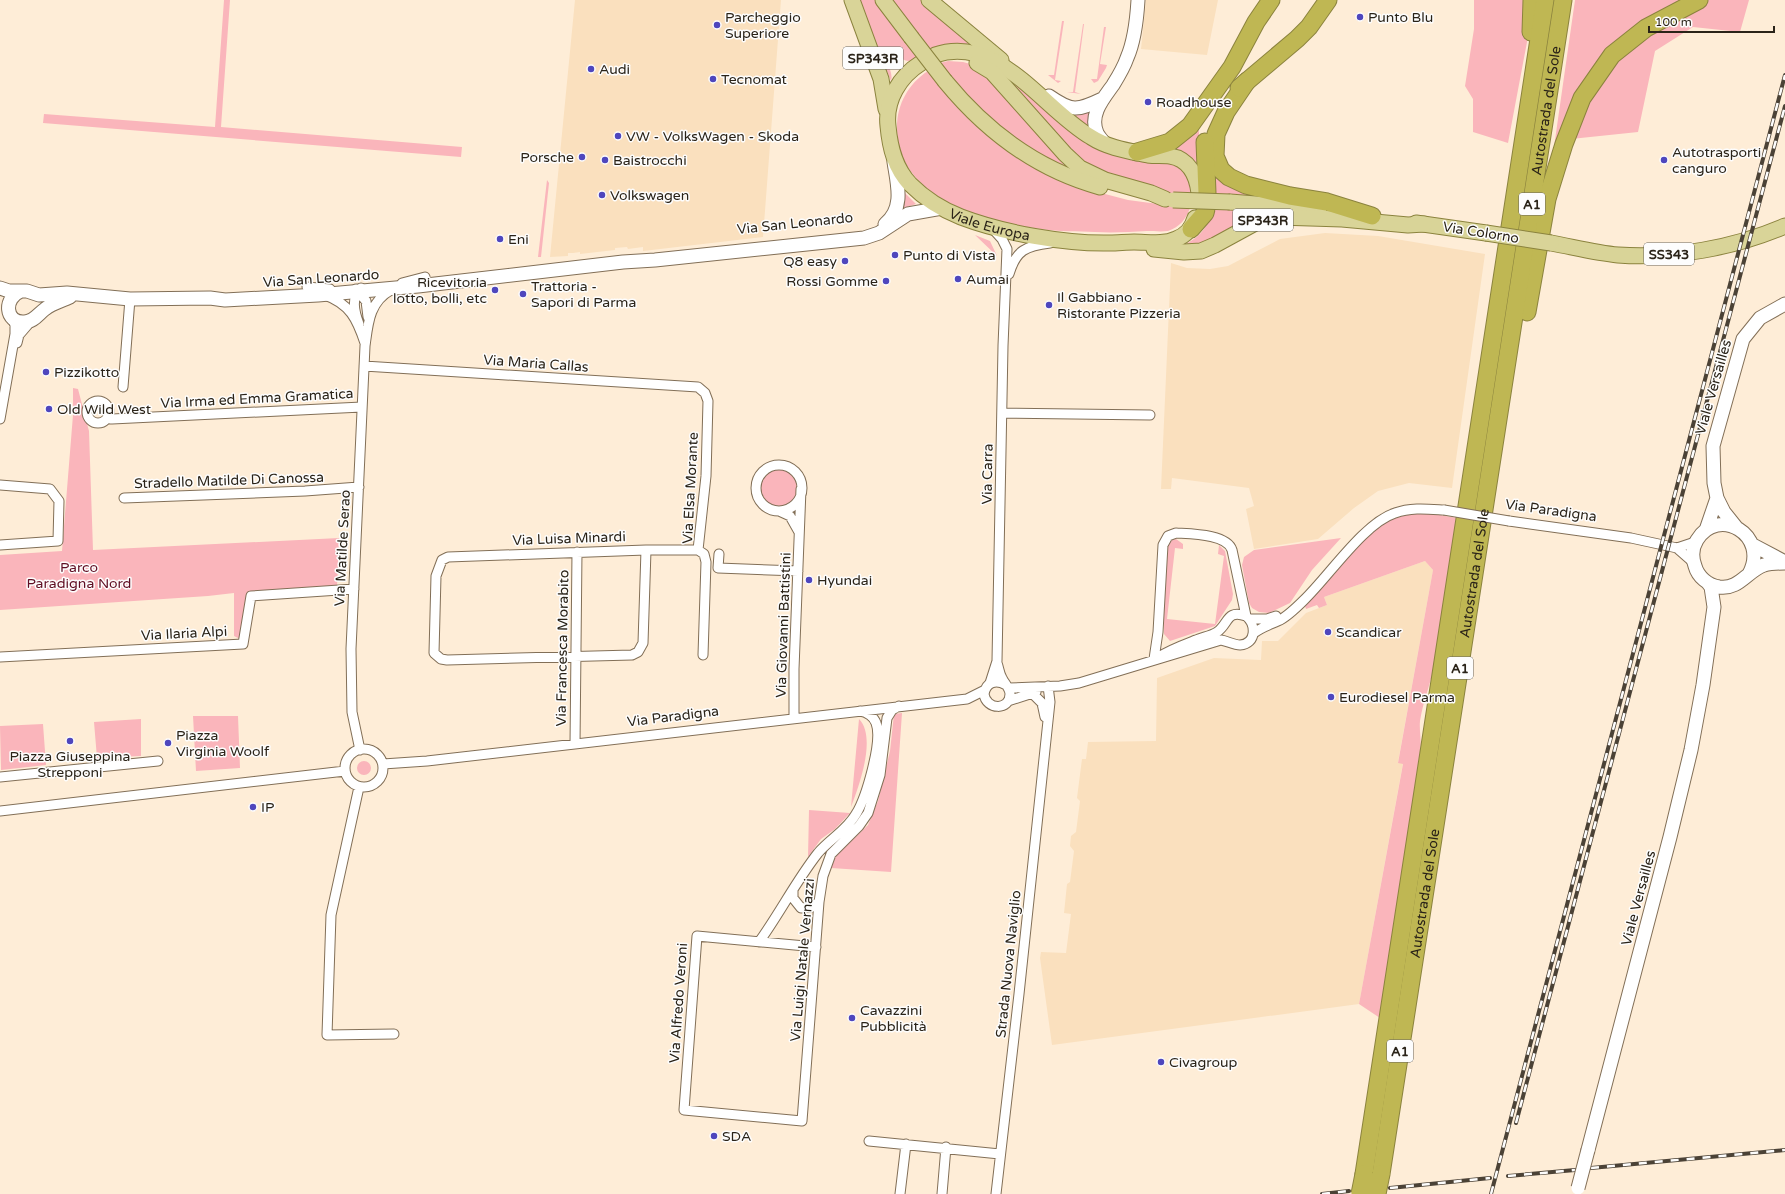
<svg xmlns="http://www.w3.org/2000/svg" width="1785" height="1194" viewBox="0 0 1785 1194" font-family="'Varela Round',sans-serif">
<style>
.built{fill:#fae0be}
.green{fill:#fab5bb}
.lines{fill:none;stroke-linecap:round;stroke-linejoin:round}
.street-casing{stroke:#826f57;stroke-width:11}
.secondary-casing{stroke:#826f57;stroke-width:15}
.primary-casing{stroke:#8b833e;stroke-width:17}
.highway-casing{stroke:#8b833e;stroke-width:19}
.street{stroke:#fff;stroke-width:9}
.secondary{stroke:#fff;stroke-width:13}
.primary{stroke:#d9d498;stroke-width:15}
.highway{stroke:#bfb753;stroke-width:17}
.rail-casing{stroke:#4b4236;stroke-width:4}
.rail{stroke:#fdfdfd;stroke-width:2.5;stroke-dasharray:8;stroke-linecap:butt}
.street-bridge-casing{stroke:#826f57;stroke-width:11;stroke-linecap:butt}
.secondary-bridge-casing{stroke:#826f57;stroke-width:15;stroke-linecap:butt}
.primary-bridge-casing{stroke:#8b833e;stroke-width:17;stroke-linecap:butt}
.highway-bridge-casing{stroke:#8b833e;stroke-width:19;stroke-linecap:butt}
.street-bridge{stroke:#fff;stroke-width:9}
.secondary-bridge{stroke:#fff;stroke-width:13}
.primary-bridge{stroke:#d9d498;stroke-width:15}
.highway-bridge{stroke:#bfb753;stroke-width:17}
.poi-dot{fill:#4e46bd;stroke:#fdfdfd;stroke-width:1.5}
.labels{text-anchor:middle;stroke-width:3;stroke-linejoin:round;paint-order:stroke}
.shield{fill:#fdfdfd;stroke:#69645d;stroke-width:1}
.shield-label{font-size:13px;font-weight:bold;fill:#2a2318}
.poi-label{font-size:14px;fill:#2a2318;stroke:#fdfdfd;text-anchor:start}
.street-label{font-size:14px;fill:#2a2318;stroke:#fdfdfd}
.park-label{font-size:14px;fill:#600e23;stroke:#fdfdfd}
</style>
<rect width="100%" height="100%" fill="#feedd7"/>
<path class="built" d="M 575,0 L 781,0 L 763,237 L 643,251 L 643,247 L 628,249 L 627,247 L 615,248 L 615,250 L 580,254 L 580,252 L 573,253 L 568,253 L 568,256 L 550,257 Z
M 1146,0 L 1218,0 L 1207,55 L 1141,49 Z
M 1325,233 L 1378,236 L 1485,254 L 1452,488 L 1409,483 L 1378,491 L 1354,508 L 1318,539 L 1254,549 L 1246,509 L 1254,506 L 1249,488 L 1172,478 L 1171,489 L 1161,489 L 1171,263 L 1187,268 L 1210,269 L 1228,266 L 1280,239 Z
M 1425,561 L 1433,570 L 1398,762 L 1403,763 L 1359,1004 L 1052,1045 L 1040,958 L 1041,952 L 1066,953 L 1071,914 L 1064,913 L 1067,884 L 1070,882 L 1074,851 L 1070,846 L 1071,836 L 1076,832 L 1080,801 L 1077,798 L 1082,759 L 1086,759 L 1088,742 L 1156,741 L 1157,678 L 1214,658 L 1261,660 L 1262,641 L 1278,641 L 1306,613 L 1327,605 L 1324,597 Z"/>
<path class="green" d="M 224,0 L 230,0 L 221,127 L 462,147 L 461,157 L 43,123 L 44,114 L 215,127 Z
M 858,0 L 875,0 L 918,59 C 905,65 899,57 890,48 L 883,50 C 884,60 894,71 891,81 Z
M 891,0 L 922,0 L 975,46 L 932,52 Z
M 1474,0 L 1527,0 L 1527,42 L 1508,143 L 1473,132 L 1473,99 L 1465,86 L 1474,29 Z
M 1575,0 L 1690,0 L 1624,37 L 1550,175 Z
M 1707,0 L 1749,0 L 1740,32 L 1693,27 L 1655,51 L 1638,132 L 1571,139 L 1586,98 L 1611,62 L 1647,31 Z
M 1062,21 L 1064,21 L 1055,80 L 1061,81 L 1058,83 L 1048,75 L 1054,75 Z
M 1083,24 L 1084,24 L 1075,92 L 1081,94 L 1067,92 L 1073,92 Z
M 1104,27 L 1106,27 L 1100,64 L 1107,65 L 1106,68 L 1098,81 L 1094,83 L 1091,79 L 1097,79 Z
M 948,61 L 963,62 L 978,66 L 1074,171 C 1017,147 978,111 940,63 Z
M 996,67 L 1069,129 L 1169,160 L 1186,169 L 1192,193 L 1174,192 L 1173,194 L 1130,184 L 1088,168 Z
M 928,71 L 939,86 L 1082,188 L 1128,200 L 1173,206 L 1173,208 L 1190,208 C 1186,219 1180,227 1168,231 C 1161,232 1153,231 1147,231 C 1129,232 1113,233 1095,232 C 1077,231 1059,232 1041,229 C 984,222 896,197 897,127 C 897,104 909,83 928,71 Z
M 1093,107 L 1091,129 L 1071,113 Z
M 1199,130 L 1199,169 L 1170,149 L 1185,141 Z
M 1213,162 L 1288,198 L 1213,194 Z
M 547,180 L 549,183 L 541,257 L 538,257 Z
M 904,192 L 916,204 L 901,209 Z
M 1213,209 L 1284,212 L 1197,246 L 1186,244 C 1201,236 1209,225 1213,209 Z
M 975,235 L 990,241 L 997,256 Z
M 73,388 L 78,389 L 89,431 L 93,550 L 339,538 L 337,587 L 249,592 L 240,639 L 234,636 L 234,593 L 208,596 L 0,610 L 0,555 L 62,551 L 73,415 Z
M760 488a19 19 0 1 1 38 0a19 19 0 1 1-38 0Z
M 1428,513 L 1457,518 L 1434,667 C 1430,685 1423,702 1420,721 C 1419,731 1422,742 1420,752 L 1380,1018 L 1359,1004 L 1403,764 L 1398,763 L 1433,570 L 1425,561 L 1324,597 L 1327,605 L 1319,608 L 1317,605 L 1306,609 L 1305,606 C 1324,584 1365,528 1391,518 C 1403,514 1415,513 1428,513 Z
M 1341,538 L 1312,570 L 1290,603 L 1269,613 L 1259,612 L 1252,608 L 1249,603 L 1242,565 L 1244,557 L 1254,550 Z
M 1176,539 L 1183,544 L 1183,549 L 1175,548 L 1167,619 L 1215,624 L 1224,556 L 1218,554 L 1219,545 L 1225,551 L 1233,594 L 1232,600 L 1215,626 L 1170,641 L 1164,634 L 1163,551 L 1169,541 Z
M 902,713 L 891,872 L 831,868 L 836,856 L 868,825 L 878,801 L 890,751 L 894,714 Z
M 193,716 L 238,716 L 240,768 L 196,771 Z
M 141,719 L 141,756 L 97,758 L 94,722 Z
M 859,719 C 877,737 859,786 851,807 Z
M 43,724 L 46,765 L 1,770 L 0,726 Z
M357 768a7 7 0 1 1 14 0a7 7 0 1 1-14 0Z
M 809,810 L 850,813 L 835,829 L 821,839 L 808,857 Z"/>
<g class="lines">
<g class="street-casing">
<path id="street" d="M 1009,274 C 1016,250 1026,246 1050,243
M 402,283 L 425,277
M 307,287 L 330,289
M 356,289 L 366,301 L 368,317
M 325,295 C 350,304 357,319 365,343
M 359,324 C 354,311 351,298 361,288
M 17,343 L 19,335 L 31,321
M 364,366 L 698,387 L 705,393 L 708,401 L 706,476 L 698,550 L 704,554 L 706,562 L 703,655
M 123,387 L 130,299
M87 412a11 11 0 1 1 22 0a11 11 0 1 1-22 0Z
M 1002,413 L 1150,415
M 108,415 L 110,419 L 112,419 L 362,407
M 0,419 L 15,334 L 15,325 L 11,316
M756 488a23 23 0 1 1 46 0a23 23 0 1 1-46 0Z
M 0,485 L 50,489 L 59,501 L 58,541 L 0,545
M 124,498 L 305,491 L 359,487
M 779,511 L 790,516 L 799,532
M 1509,521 L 1631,538 L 1677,548
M 646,550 L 643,643 L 638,652 L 632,655 L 447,660 L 441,659 L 434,653 L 436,576 L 442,560 L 448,557 L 646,550 L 698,550
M 719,554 L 718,568 L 798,571
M 1693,562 L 1677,548 L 1695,542 L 1698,538
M 1250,619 L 1267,619 L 1276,616
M 1254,633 C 1262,627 1269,625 1278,621 C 1287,617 1297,607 1304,600 C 1329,576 1364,523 1395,513 C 1411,507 1428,509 1444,510
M 0,657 L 243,644 L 251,596 L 354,589
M 1154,659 L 1158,632 L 1163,545 L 1168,536 L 1176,533 C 1191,534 1227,534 1232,550 L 1246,616
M 997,663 C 999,668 999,673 1002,678 C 1004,683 1010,688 1010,694 C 1010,711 986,710 984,694 C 986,682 996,679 1006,685
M 990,683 L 997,661 L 1003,346 L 1007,249 L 1002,239 L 993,229
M 1009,688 L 1060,686 L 1079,683 L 1221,640 C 1227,641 1234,645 1240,645 C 1257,644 1256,624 1246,616 C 1226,609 1229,624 1217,632 C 1211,636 1203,637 1196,640 C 1183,645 1169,650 1157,658
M 1032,693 L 1042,703 L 1045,717
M 1008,701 L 1036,692
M 794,718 L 794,669 L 801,489
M 575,744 L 577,552
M345 768a19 19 0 1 1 38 0a19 19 0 1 1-38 0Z
M 360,750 L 352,712 L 351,649 L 365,346 C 368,324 369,302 391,290
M 383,764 L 427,761 L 967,699 L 985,690
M 0,777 L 158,761
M 359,787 L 331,915 L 327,1035 L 394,1034
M 0,811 L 345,771
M 793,891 L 793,898 L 801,908 L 812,907 L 819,902
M 759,942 C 780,913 796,881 818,853 C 830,839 847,830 856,814 C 866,798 883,741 876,723 C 874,717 867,712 860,711
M 816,947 L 697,936 L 684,1110 L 802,1121 L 819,902 L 823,876 L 831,854 L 859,826 L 868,813 L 880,775 L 887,718 L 892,710 L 899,706
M 869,1141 L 1000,1154
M 900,1194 L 906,1144
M 942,1194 L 946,1147
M 996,1194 L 1019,994 L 1050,702 L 1048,686"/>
</g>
<g class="secondary-casing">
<path id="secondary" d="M 1049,96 C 1072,112 1077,111 1102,99
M 1106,145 C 1103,141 1099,137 1097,133 C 1089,115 1103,99 1113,85 C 1118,77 1124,67 1127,58 C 1134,42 1137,17 1138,0
M 885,224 C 905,208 897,183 894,162
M 0,288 L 9,291 L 27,291 L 39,295 L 67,293 L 130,299 L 210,298 L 225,300 L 318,295 L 418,286 L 623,262 L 655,260 L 864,238 L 879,233 L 908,214 L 942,208
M 21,291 C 3,298 5,323 24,322 C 34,322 38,314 45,309 C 52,303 62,301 70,297
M 1736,527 L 1724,512 L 1717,498 L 1714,483 L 1713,446 L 1743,339 L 1760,318 L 1785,304
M 1706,530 L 1717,498
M 1753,545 L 1785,562
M 1749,574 C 1770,535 1718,505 1697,540 C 1692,548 1692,558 1695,566 C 1698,577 1708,585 1719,587 C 1739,590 1747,571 1764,565 C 1771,563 1778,563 1785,563
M 1588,1150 L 1670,837 L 1691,750 L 1703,685 L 1714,607 L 1711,587 L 1708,583"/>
</g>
<g class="primary-casing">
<g id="primary">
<path d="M 852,0 L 881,79 L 886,109"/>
<path d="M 883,0 L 911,37"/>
<path d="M 929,0 L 1001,60"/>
<path d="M 935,55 C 998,33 1044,110 1091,137 C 1108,148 1129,151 1148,155 C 1155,156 1163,155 1170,156 C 1189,159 1197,176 1199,193"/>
<path id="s1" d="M 921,63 C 900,76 885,100 888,126 C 890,148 895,168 910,184 C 924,198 943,210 961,217 C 1003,233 1065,244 1110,243 C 1118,243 1126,242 1134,242 C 1148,242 1163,245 1176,239 C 1187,235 1192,228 1195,218"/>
<path d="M 977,63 L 992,72 L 1065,154 L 1080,168 L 1105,180 L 1151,193 L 1165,199"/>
<path d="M 945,81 C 986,131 1038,170 1100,187"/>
<path d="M 1230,202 L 1319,209"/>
<path d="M 1416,223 L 1486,233"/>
<path d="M 1551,243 C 1573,247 1596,253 1618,255 C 1672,259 1734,248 1785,226"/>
<path d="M 1154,249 L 1184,252 L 1201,251 L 1215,245 L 1259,221 L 1278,217 L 1342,219 L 1408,225 L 1424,224"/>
</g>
</g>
<g class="highway-casing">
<g id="highway">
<path d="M 1531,32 L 1532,0"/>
<path d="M 1247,81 L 1226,112 L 1216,134 L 1215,156 L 1221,170 L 1229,177 L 1246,185 L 1290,196 L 1327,202 L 1372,216"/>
<path d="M 1239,88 L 1297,39 L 1309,27 L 1328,0"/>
<path d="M 1205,142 L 1207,193"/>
<path d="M 1137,152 L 1170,142 L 1190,126 L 1232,67 L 1256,22 L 1271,0"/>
<path d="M 1191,229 L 1205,213 L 1206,209"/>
<path d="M 1527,312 L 1547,199 L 1564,144 L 1582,98 L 1612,55 L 1646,28 L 1699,0"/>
<path d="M 1364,1174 L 1545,0"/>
<path id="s2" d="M 1381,1174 L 1563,0"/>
</g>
</g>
<use href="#street" class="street"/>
<use href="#secondary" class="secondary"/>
<use href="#primary" class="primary"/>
<use href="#highway" class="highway"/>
<g class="rail-casing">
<path id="rail" d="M 1516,1123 L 1785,106
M 1591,1168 L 1785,1150
M 1508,1176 L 1575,1170
M 1390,1188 L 1490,1178
M 1322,1194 L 1349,1191
M 1491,1194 L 1785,75"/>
</g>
<use href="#rail" class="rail"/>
<g class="street-bridge-casing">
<path id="street-bridge" d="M 1444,510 L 1509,521"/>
</g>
<g class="secondary-bridge-casing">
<path id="secondary-bridge" d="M 1578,1188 L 1588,1150"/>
</g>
<g class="primary-bridge-casing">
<path id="primary-bridge" d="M 911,37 L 945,81
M 1173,200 L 1230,202
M 1486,233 L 1551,243"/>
</g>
<g class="highway-bridge-casing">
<path id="highway-bridge" d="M 1360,1194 L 1364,1174
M 1377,1194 L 1381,1174"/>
</g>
<use href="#street-bridge" class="street-bridge"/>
<use href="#secondary-bridge" class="secondary-bridge"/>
<use href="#primary-bridge" class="primary-bridge"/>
<use href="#highway-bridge" class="highway-bridge"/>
</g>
<g class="poi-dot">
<circle cx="1360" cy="17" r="4"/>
<circle cx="717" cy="25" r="4"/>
<circle cx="591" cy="69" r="4"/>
<circle cx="713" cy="79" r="4"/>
<circle cx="1148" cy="102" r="4"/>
<circle cx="618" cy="136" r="4"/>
<circle cx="582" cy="157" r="4"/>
<circle cx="605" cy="160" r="4"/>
<circle cx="1664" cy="160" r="4"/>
<circle cx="602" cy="195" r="4"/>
<circle cx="500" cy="239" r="4"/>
<circle cx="895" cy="255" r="4"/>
<circle cx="845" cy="261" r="4"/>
<circle cx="958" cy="279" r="4"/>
<circle cx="886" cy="281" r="4"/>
<circle cx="495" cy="290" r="4"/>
<circle cx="523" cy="294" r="4"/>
<circle cx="1049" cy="305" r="4"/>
<circle cx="46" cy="372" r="4"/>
<circle cx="49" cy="409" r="4"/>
<circle cx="809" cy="580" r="4"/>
<circle cx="1328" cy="632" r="4"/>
<circle cx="1331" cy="697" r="4"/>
<circle cx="70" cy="741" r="4"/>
<circle cx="168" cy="743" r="4"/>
<circle cx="253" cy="807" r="4"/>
<circle cx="852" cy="1018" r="4"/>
<circle cx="1161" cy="1062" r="4"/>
<circle cx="714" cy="1136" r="4"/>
</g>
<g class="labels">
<g class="shield">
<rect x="843" y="47" width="60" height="22" rx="3"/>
<rect x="1519" y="193" width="26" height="22" rx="3"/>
<rect x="1233" y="209" width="60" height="22" rx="3"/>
<rect x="1644" y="243" width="50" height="22" rx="3"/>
<rect x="1447" y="657" width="26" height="22" rx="3"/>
<rect x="1387" y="1040" width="26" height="22" rx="3"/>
</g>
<g class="shield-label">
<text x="873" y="63">SP343R</text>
<text x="1532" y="209">A1</text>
<text x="1263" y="225">SP343R</text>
<text x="1669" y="259">SS343</text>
<text x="1460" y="673">A1</text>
<text x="1400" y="1056">A1</text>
</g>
<g class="poi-label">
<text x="725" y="22">Parcheggio<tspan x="725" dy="16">Superiore</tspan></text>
<text x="1368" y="22">Punto Blu</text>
<text x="599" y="74">Audi</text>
<text x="721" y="84">Tecnomat</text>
<text x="1156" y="107">Roadhouse</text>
<text x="626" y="141">VW - VolksWagen - Skoda</text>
<text x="1672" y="157">Autotrasporti<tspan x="1672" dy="16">canguro</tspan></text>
<text x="574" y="162" text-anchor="end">Porsche</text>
<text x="613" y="165">Baistrocchi</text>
<text x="610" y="200">Volkswagen</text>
<text x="508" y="244">Eni</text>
<text x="903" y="260">Punto di Vista</text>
<text x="837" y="266" text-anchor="end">Q8 easy</text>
<text x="966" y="284">Aumai</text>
<text x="878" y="286" text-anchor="end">Rossi Gomme</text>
<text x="487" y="287" text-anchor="end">Ricevitoria<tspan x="487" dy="16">lotto, bolli, etc</tspan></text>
<text x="531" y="291">Trattoria -<tspan x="531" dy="16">Sapori di Parma</tspan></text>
<text x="1057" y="302">Il Gabbiano -<tspan x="1057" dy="16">Ristorante Pizzeria</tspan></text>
<text x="54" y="377">Pizzikotto</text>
<text x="57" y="414">Old Wild West</text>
<text x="817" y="585">Hyundai</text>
<text x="1336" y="637">Scandicar</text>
<text x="1339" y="702">Eurodiesel Parma</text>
<text x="176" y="740">Piazza<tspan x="176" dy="16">Virginia Woolf</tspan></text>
<text x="70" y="761" text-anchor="middle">Piazza Giuseppina<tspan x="70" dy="16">Strepponi</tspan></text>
<text x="261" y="812">IP</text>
<text x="860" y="1015">Cavazzini<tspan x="860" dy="16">Pubblicità</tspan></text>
<text x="1169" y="1067">Civagroup</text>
<text x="722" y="1141">SDA</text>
</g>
<g class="street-label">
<text dy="5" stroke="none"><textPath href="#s2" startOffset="1076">Autostrada del Sole</textPath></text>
<text dy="5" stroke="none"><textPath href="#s1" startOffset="229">Viale Europa</textPath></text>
<text transform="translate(795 223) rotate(-6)" y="5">Via San Leonardo</text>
<text transform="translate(1481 232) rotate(9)" y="5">Via Colorno</text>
<text transform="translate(321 278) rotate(-4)" y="5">Via San Leonardo</text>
<text transform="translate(536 363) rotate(4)" y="5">Via Maria Callas</text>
<text transform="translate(1713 387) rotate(-74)" y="5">Viale Versailles</text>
<text transform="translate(257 398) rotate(-3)" y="5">Via Irma ed Emma Gramatica</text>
<text transform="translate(987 474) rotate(-89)" y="5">Via Carra</text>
<text transform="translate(229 480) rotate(-2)" y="5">Stradello Matilde Di Canossa</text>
<text transform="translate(690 488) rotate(-87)" y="5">Via Elsa Morante</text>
<text transform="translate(1551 510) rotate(8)" y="5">Via Paradigna</text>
<text transform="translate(569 538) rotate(-2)" y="5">Via Luisa Minardi</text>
<text transform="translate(342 548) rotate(-87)" y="5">Via Matilde Serao</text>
<text dy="5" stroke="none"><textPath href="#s2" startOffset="608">Autostrada del Sole</textPath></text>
<text transform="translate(783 625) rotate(-88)" y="5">Via Giovanni Battistini</text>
<text transform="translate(184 633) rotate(-3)" y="5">Via Ilaria Alpi</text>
<text transform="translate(562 648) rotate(-89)" y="5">Via Francesca Morabito</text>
<text transform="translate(673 716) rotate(-7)" y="5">Via Paradigna</text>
<text dy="5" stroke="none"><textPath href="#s2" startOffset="284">Autostrada del Sole</textPath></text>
<text transform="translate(1638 898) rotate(-75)" y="5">Viale Versailles</text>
<text transform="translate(802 960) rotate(-85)" y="5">Via Luigi Natale Vernazzi</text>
<text transform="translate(1008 964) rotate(-84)" y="5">Strada Nuova Naviglio</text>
<text transform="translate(678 1003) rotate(-86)" y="5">Via Alfredo Veroni</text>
</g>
<g class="park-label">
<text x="79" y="572">Parco<tspan x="79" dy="16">Paradigna Nord</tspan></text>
</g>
</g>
<path d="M1649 26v6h125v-6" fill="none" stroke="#2a2318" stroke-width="2"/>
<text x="1655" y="26" font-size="12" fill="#2a2318" stroke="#fdfdfd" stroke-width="3" paint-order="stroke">100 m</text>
</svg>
